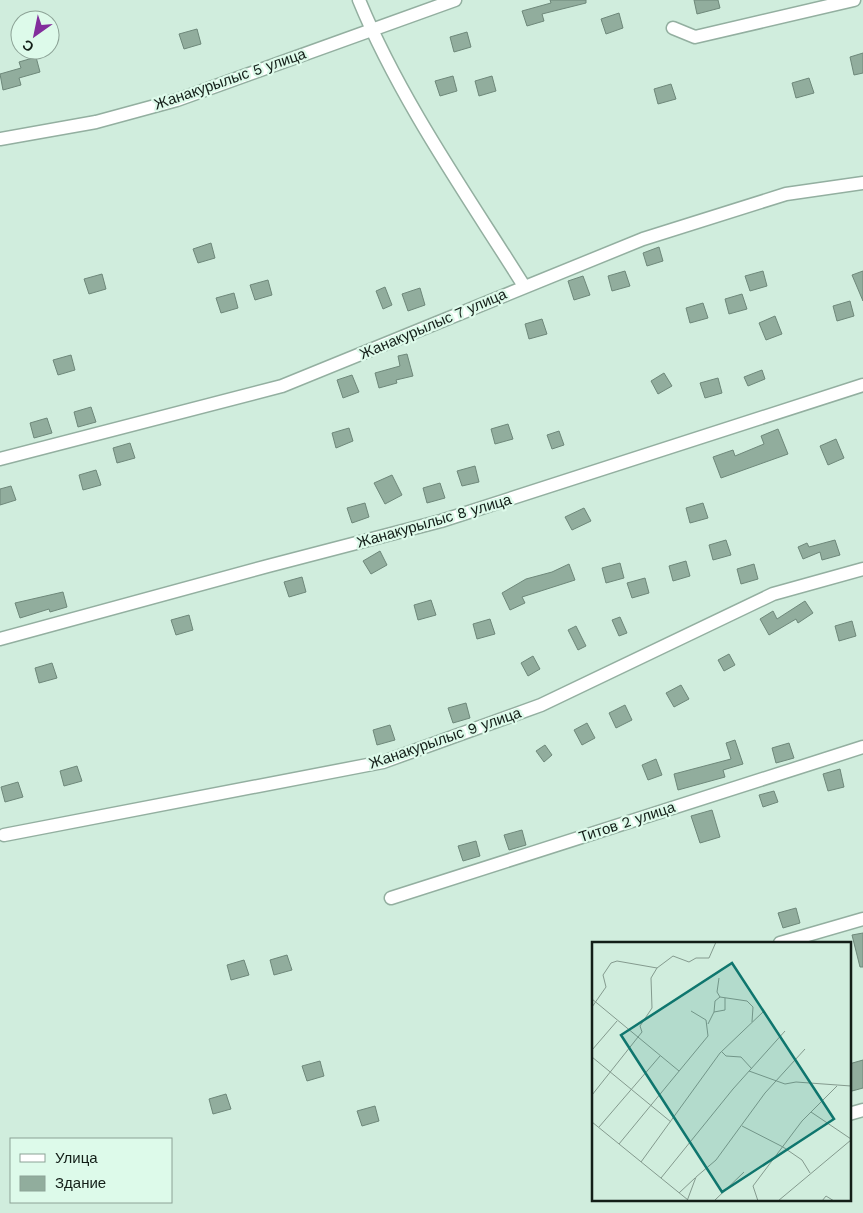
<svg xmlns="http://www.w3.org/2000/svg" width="863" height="1213" viewBox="0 0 863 1213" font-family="'Work Sans',sans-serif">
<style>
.building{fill:#91ad9d;stroke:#6e887a}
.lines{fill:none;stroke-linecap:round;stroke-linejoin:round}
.street-casing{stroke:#93afa0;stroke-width:15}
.street{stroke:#fff;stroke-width:12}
.labels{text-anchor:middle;stroke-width:4.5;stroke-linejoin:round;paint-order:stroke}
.street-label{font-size:15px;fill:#131e18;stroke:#ddfaea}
.inset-road{fill:none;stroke:#849a8e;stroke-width:1}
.view{fill:#0f766e;fill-opacity:0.15;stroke:#0f766e;stroke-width:2.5}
.inset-edge{fill:none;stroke:#131e18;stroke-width:2.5}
</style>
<rect width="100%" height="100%" fill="#d0eddd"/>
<path class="building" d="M 550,0 L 586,0 L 586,3 L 542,14 L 544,21 L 527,26 L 522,11 L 551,3 Z
M 694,0 L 718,0 L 720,8 L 697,14 Z
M 619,13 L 623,28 L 606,34 L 601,19 Z
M 197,29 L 201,44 L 184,49 L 179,34 Z
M 467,32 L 471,47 L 454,52 L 450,37 Z
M 863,53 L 863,73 L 854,75 L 850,57 Z
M 36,57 L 40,72 L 19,78 L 21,85 L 3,90 L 0,74 L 21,68 L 19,62 Z
M 453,76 L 457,91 L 440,96 L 435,81 Z
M 492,76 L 496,91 L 479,96 L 475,81 Z
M 809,78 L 814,93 L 796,98 L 792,83 Z
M 671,84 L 676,99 L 658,104 L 654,89 Z
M 211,243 L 215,258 L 198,263 L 193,249 Z
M 659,247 L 663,261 L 647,266 L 643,253 Z
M 625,271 L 630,286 L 612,291 L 608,276 Z
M 763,271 L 767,286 L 750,291 L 745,276 Z
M 863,271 L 863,301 L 852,275 Z
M 102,274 L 106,289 L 89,294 L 84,279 Z
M 583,276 L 590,295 L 574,300 L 568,281 Z
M 268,280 L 272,295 L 255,300 L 250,285 Z
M 385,287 L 392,305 L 383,309 L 376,291 Z
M 420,288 L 425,305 L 408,311 L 402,294 Z
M 234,293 L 238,308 L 221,313 L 216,298 Z
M 742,294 L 747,309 L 729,314 L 725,299 Z
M 850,301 L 854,316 L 837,321 L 833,306 Z
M 703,303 L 708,318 L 690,323 L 686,308 Z
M 775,316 L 782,334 L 766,340 L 759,323 Z
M 542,319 L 547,334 L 529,339 L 525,324 Z
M 407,354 L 413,376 L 396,380 L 397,383 L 379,388 L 375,373 L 400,366 L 398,356 Z
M 71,355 L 75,370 L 58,375 L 53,360 Z
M 762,370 L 765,379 L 748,386 L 744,377 Z
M 664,373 L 672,386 L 658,394 L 651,381 Z
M 352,375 L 359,392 L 343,398 L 337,380 Z
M 718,378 L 722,393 L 705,398 L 700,383 Z
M 91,407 L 96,422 L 78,427 L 74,412 Z
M 47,418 L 52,433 L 34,438 L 30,423 Z
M 508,424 L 513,439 L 495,444 L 491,429 Z
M 349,428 L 353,441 L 336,448 L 332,433 Z
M 778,429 L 788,454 L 721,478 L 713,457 L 733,450 L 735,456 L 764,444 L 761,436 Z
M 559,431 L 564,445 L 552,449 L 547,435 Z
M 836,439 L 844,458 L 828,465 L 820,446 Z
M 130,443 L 135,458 L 117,463 L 113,448 Z
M 475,466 L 479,482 L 462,486 L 457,471 Z
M 96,470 L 101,485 L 83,490 L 79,475 Z
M 392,475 L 402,495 L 385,504 L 374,483 Z
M 440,483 L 445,498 L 427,503 L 423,488 Z
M 11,486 L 16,500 L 0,505 L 0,489 Z
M 365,503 L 369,517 L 352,523 L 347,508 Z
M 703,503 L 708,518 L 690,523 L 686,508 Z
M 584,508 L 591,521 L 572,530 L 565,517 Z
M 726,540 L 731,555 L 713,560 L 709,545 Z
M 835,540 L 840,555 L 822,560 L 820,552 L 803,559 L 798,547 L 807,543 L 809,547 Z
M 380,551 L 387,565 L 371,574 L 363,561 Z
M 686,561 L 690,576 L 673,581 L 669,566 Z
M 620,563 L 624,578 L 606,583 L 602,568 Z
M 569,564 L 575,580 L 522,597 L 525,603 L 510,610 L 502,593 L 526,579 L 552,572 Z
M 754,564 L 758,579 L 741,584 L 737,569 Z
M 302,577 L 306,592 L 289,597 L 284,582 Z
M 645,578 L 649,593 L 632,598 L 627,583 Z
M 63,592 L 67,607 L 50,612 L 49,609 L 20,618 L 15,603 Z
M 431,600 L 436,615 L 418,620 L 414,605 Z
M 805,601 L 813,613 L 798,623 L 796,619 L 769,635 L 760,619 L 773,611 L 777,619 Z
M 189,615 L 193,630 L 176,635 L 171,620 Z
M 620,617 L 627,633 L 619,636 L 612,620 Z
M 490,619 L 495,634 L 477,639 L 473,624 Z
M 852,621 L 856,636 L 839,641 L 835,626 Z
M 576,626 L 586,646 L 578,650 L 568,630 Z
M 729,654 L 735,665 L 724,671 L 718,660 Z
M 533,656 L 540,669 L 528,676 L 521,663 Z
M 52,663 L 57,678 L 39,683 L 35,668 Z
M 681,685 L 689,699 L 674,707 L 666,693 Z
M 466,703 L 470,718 L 453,723 L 448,708 Z
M 625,705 L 632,720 L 616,728 L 609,713 Z
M 587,723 L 595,738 L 582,745 L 574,730 Z
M 390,725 L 395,740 L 377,745 L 373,730 Z
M 735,740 L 743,764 L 723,770 L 725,777 L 678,790 L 674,774 L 731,759 L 726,743 Z
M 789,743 L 794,758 L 776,763 L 772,748 Z
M 545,745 L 552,755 L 544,762 L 536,751 Z
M 656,759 L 662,775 L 648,780 L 642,765 Z
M 77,766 L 82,781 L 64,786 L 60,771 Z
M 840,769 L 844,787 L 828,791 L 823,774 Z
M 18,782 L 23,797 L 5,802 L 1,787 Z
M 774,791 L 778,802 L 763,807 L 759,795 Z
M 712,810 L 720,837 L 700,843 L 691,816 Z
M 522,830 L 526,845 L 509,850 L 504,835 Z
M 476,841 L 480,856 L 463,861 L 458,846 Z
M 796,908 L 800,923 L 783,928 L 778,913 Z
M 863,933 L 863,967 L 860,967 L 852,935 Z
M 287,955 L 292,970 L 274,975 L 270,960 Z
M 244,960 L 249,975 L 231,980 L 227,965 Z
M 863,1060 L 863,1088 L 852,1091 L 849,1082 L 849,1064 Z
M 320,1061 L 324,1076 L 307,1081 L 302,1066 Z
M 226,1094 L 231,1109 L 213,1114 L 209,1099 Z
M 375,1106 L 379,1121 L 362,1126 L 357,1111 Z"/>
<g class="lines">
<g class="street-casing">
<path id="street" d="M 359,0 C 400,100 467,195 524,286
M 673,28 L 695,37 L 854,0
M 0,139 L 96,122 L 177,100 L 455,0
M 0,459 L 282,386 L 643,239 L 786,194 L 863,183
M 0,639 L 268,566 L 441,521 L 863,385
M 4,835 L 383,762 L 541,705 L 773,594 L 863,569
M 391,898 L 863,747
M 780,943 L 863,919
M 849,1114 L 863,1110"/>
</g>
<use href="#street" class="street"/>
</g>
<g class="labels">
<g class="street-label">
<text transform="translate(230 79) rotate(-19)" y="5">Жанакурылыс 5 улица</text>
<text transform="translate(433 324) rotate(-23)" y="5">Жанакурылыс 7 улица</text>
<text transform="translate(434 521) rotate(-16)" y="5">Жанакурылыс 8 улица</text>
<text transform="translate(445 738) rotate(-19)" y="5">Жанакурылыс 9 улица</text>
<text transform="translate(627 822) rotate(-18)" y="5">Титов 2 улица</text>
</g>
</g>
<g transform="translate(592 942)">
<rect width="259" height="259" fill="#d0eddd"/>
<path class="inset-road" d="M 65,26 L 81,14 L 97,20 L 104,16 L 117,16 L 124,0M 127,36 L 125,50 L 128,55 L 155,59 L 161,65 L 160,80M 0,57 L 87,129M 0,65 L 14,45 L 11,33 L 19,21 L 25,19 L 65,26 L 59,36 L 60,66 L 48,84 L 50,90 L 0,153M 122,70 L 123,59 L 128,55M 116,82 L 122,70 L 133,68 L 133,56M 0,108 L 25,79M 130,110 L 134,114 L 149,115 L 160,127M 0,115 L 79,180M 157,129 L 193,142 L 204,140 L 259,144M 219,170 L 259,197M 0,180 L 96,258M 150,184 L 191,205 L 210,218 L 218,231M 7,185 L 68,114M 27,202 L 116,94 L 114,78 L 99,69M 49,220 L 128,111 L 171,70M 69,236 L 141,147 L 193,89M 87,251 L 103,236M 95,259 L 104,235 L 124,218 L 173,151 L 213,107M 122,259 L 152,230M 166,259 L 161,244 L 210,179 L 245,144M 186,259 L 259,198M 230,259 L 234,254 L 242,259"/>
<path class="view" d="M 140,21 L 242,177 L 130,250 L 29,93 Z"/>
<rect width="259" height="259" class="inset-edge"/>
</g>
<rect x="10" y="1138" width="162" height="65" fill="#ddfaea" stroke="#8ca296"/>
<rect x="20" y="1154" width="25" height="8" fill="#ffffff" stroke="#8ca296"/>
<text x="55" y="1163" font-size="15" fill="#131e18">Улица</text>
<rect x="20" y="1176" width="25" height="15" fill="#91ad9d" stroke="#8ca296"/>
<text x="55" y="1188" font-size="15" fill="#131e18">Здание</text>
<g transform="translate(35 35) rotate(213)"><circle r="24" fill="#ddfaea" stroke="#8ca296"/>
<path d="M0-4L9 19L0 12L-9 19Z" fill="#822d9c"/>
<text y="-8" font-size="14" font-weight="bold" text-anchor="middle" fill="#131e18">С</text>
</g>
</svg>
